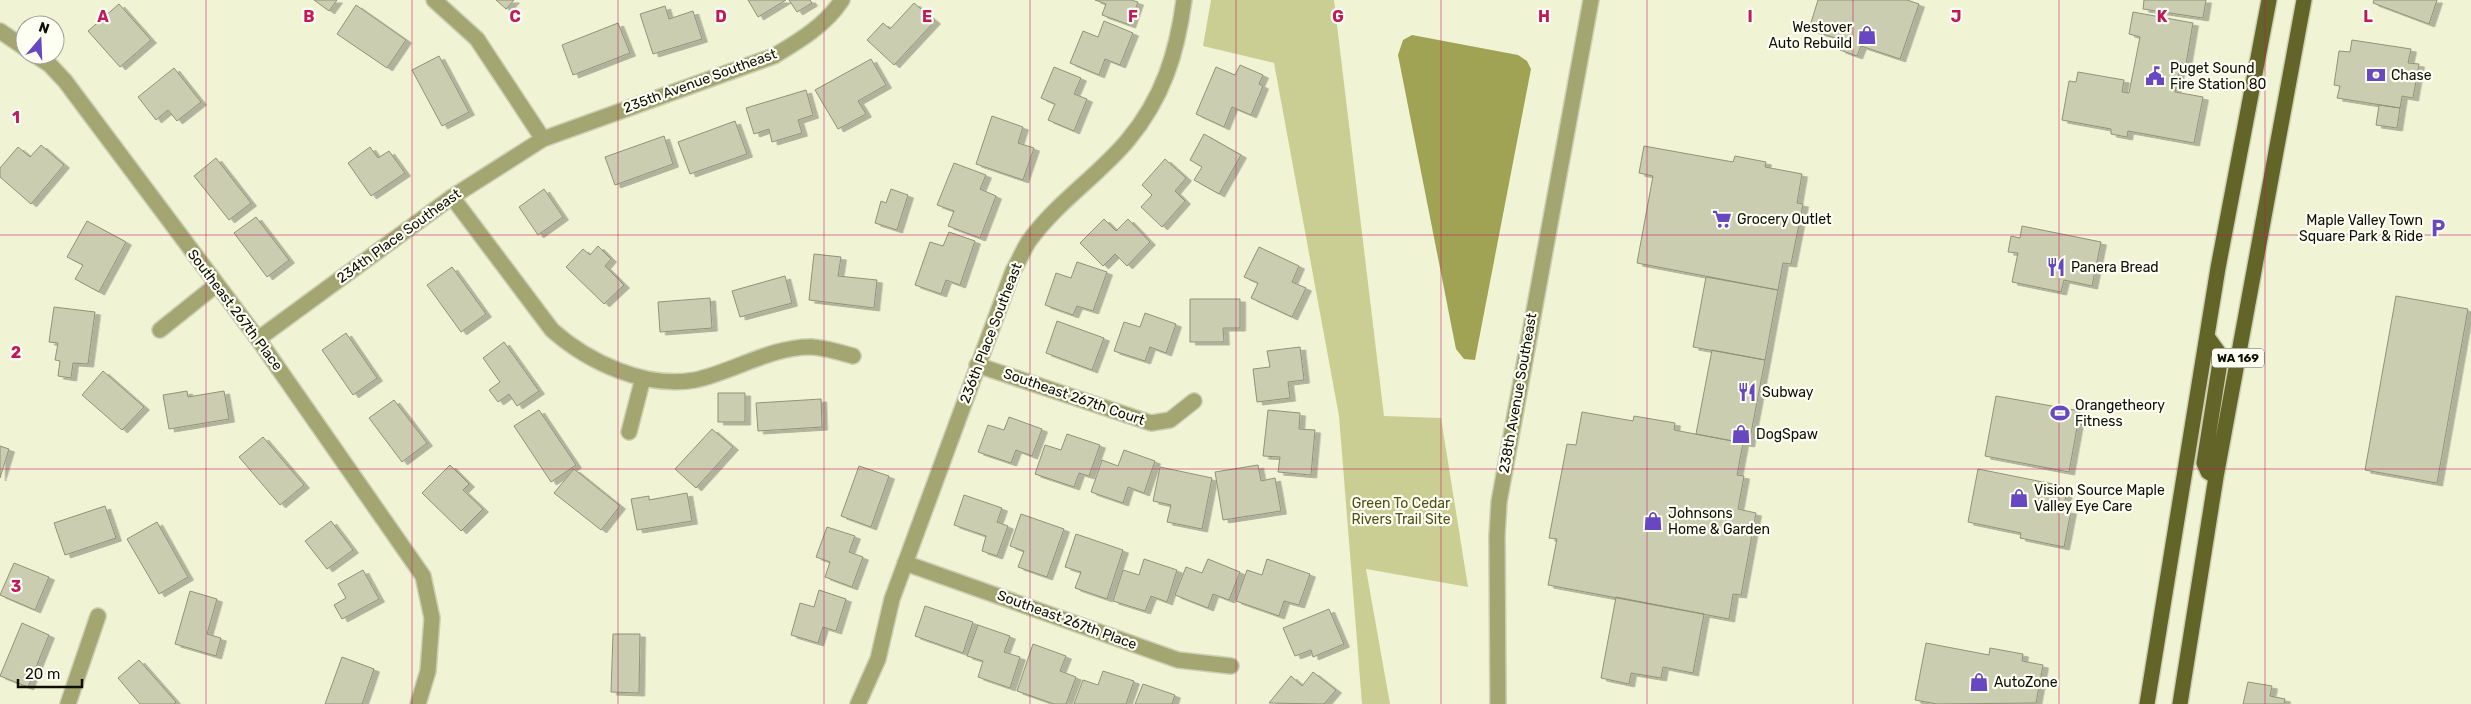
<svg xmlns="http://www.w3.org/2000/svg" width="2471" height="704" viewBox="0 0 2471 704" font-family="Rubik,sans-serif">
  <defs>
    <filter id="shadow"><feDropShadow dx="5.5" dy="3" stdDeviation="0" flood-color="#0004"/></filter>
  </defs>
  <rect width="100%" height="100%" fill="#f1f3d5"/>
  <path fill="#cbce93" d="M1211,0H1334L1384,416L1441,418L1468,587L1366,569L1390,704H1362L1339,416L1274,63L1203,46Z"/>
  <path fill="#a0a354" d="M1412,35L1518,55L1527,61L1531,69L1475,360L1464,359L1456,349L1398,55L1403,40Z"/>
  <path fill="#cbcdb0" stroke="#919378" filter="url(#shadow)" d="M314,0H337L329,11Z
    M496,0H514L506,9Z
    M748,0H786L758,17Z
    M789,0H810L812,3L797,12Z
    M1095,0H1131L1138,2L1130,25L1102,15L1106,4Z
    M1818,0H1907L1919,4L1900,59L1861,46L1857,56L1840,50L1844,41L1809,29Z
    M2144,0H2206L2203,18L2143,9Z
    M2374,0H2437L2429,24L2373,3Z
    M914,3L935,21L894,65L867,40L883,23L890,29Z
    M119,4L151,40L120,67L88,31Z
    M356,5L406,40L387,68L337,34Z
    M665,6L669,19L693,11L702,39L653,54L640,14Z
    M2133,12L2193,23L2186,64L2181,63L2175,92L2203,97L2194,143L2128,131L2127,137L2111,134V129L2062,120L2069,81L2076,82L2078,72L2124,80L2122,92L2129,93L2140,37L2129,34Z
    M1104,21L1133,33L1120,65L1105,59L1099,75L1070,63L1083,31L1098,37Z
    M618,23L630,53L573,75L562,45Z
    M2352,40L2411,49L2408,63L2419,64L2413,98L2402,96L2400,108L2337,98L2340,86L2334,85L2339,51L2350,52Z
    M439,56L469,112L442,126L412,70Z
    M871,59L886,85L858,101L866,114L838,129L815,90Z
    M1240,65L1263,75L1259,84L1263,86L1251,115L1232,107L1224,127L1196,114L1216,67L1235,75Z
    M1054,67L1081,78L1074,94L1087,99L1074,131L1048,120L1055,104L1041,98Z
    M174,68L201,102L177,121L168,110L156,120L138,97Z
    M806,90L813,115L798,120L802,133L772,142L769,129L754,134L746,108Z
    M2379,105L2400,108L2397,128L2376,125Z
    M992,116L1023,127L1018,143L1034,148L1023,180L976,164Z
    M735,121L747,154L690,174L678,142Z
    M1204,134L1241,155L1219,194L1194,180L1202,167L1190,160Z
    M664,136L673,164L615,185L605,157Z
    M41,145L64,165L31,204L0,177V168L18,147L30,157Z
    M1644,146L1733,162L1735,156L1766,162L1765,167L1802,174L1797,203L1803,204L1791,264L1783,263L1778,290L1637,263L1653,176L1639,173Z
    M370,147L378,158L389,151L405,173L371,196L348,163Z
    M216,158L251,203L229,220L194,176Z
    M1165,159L1186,178L1175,191L1185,201L1162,227L1141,207L1152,195L1142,185Z
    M954,163L986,175L980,189L996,196L980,238L948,226L954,211L937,205Z
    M544,189L563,217L538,235L519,207Z
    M891,189L908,195L897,230L875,223L881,201L886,203Z
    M256,217L289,260L267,277L234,233Z
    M1104,219L1116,231L1128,219L1150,242L1127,266L1115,254L1103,266L1080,243Z
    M87,221L126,242L99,292L75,279L83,265L67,257Z
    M2022,226L2101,242L2092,286L2064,280L2061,292L2012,282L2018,253L2008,252L2011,236L2020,238Z
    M949,232L975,241L960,285L946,280L941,294L915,285L930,242L943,246Z
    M598,246L611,259L605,266L624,285L604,304L566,267L583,249L590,255Z
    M1259,247L1299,266L1292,282L1306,288L1292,317L1251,298L1258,283L1244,277Z
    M814,254L841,257L838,276L877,280L874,308L809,300Z
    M1077,262L1107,272L1093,311L1077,306L1073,315L1045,305L1056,273L1071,278Z
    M452,267L486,314L461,332L427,285Z
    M785,276L792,303L740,317L732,291Z
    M1706,277L1778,290L1765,360L1693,347Z
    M2396,296L2468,309L2437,483L2365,470Z
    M710,298L712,328L660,332L658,302Z
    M1190,299H1240V328H1223L1224,342H1190Z
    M54,307L95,312L88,364L73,363L71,378L58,376L60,361L55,360L58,343L49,342Z
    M1145,313L1176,324L1166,353L1150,347L1145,361L1114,351L1124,322L1140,327Z
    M1057,321L1104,338L1092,370L1046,353Z
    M346,333L377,378L353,395L322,350Z
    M504,342L539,391L517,406L509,394L498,402L489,390L500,382L483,358Z
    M1300,347L1304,380L1288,382L1290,398L1257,402L1253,369L1270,367L1267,351Z
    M1712,350L1765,360L1749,444L1696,434Z
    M103,371L144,407L122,430L82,395Z
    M187,391L188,397L224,391L229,419L169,429L163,395Z
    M718,393H745V422H718Z
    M1996,396L2080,411L2069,472L1985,456Z
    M821,399L822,427L758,431L756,403Z
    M394,400L427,443L402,462L369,418Z
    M539,410L576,465L551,482L514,426Z
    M1268,410L1300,413L1299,429L1315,430L1311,475L1278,472L1280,457L1263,456Z
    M1582,412L1633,421L1634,416L1675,423L1674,430L1743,443L1737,475L1744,476L1738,509L1756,513L1741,595L1733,594L1729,619L1548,585L1557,539L1549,538L1567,444L1576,445Z
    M1009,417L1042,429L1032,456L1016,450L1011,463L978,452L988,425L1004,430Z
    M712,429L733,447L696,488L675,469Z
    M1067,434L1100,445L1089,476L1079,473L1074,487L1035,474L1045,445L1061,450Z
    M263,437L304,485L280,505L239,457Z
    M0,446L9,449L0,478Z
    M1124,450L1155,461L1144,493L1128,487L1123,503L1091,492L1102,460L1118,466Z
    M450,465L469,484L463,490L483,509L461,531L422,493Z
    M1258,465L1261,481L1275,478L1281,511L1223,520L1215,472Z
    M859,466L889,476L871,527L841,516Z
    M1160,467L1212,478L1202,529L1167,522L1171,505L1153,501Z
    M574,469L620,506L601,530L554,493Z
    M1978,469L2068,487L2063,510L2071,511L2064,547L2020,538L2021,533L1968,522Z
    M687,493L692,521L637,530L631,499L649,496V500Z
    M964,495L1002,508L997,522L1008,526L997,556L982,551L986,536L954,525Z
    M105,506L116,538L65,555L54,523Z
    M1021,514L1064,529L1047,577L1018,567L1024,551L1010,546Z
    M331,521L353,550L327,569L305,541Z
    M157,522L188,577L159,594L127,539Z
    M827,527L855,536L849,552L863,557L852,587L825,577L830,562L816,557Z
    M1076,534L1123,550L1107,599L1075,588L1081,572L1065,567Z
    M1144,559L1177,570L1167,602L1151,596L1145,611L1113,601L1123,570L1139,575Z
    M1208,559L1240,572L1229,600L1213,594L1208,608L1175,595L1186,567L1202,573Z
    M1267,559L1310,574L1299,605L1284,601L1279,616L1236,601L1247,570L1262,575Z
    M14,563L49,577L35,610L0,595Z
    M363,570L379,599L342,619L334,605L346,598L338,584Z
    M819,590L846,599L836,631L823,627L818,643L791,635L800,603L814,607Z
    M190,591L217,599L207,634L221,638L216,656L175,644Z
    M1616,597L1704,614L1693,673L1663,667L1661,678L1631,673L1629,684L1601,678Z
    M925,606L973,622L963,653L915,636Z
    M1329,609L1344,644L1313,657L1311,650L1295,656L1283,628Z
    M22,623L49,635L28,687L0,676Z
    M978,625L1010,636L1004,652L1020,657L1010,688L978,677L983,661L967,656Z
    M613,634H640L639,693L611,692Z
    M1926,643L1989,655L1990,648L2023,654L2022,661L2043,665L2036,703L1937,704L1915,700Z
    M1033,644L1066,656L1060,671L1076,677L1066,704H1054L1017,691Z
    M342,657L374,669L362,704H325Z
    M139,660L176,702L174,704H140L118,678Z
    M1103,671L1134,681L1126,704H1074L1083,680L1098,685Z
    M1313,672L1336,690L1324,704L1269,703L1291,676L1302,686Z
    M2248,682L2272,686L2270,696L2285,699L2284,704H2243Z
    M1143,684L1175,695L1172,704H1135Z"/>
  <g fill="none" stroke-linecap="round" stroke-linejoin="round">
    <g stroke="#cdcfb4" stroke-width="18">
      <path id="minor" d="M434,0L477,39L543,139
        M0,31L25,48
        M35,55L50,65L65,81L258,339L423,576L432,618L428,671L418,704
        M452,197L552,330C588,362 645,389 695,380C733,372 772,346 812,347C826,348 839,352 853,356
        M160,330L216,285
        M258,339L452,197L543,139L774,56C799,41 826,25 842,0
        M977,365L1151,423L1170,420L1194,401
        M629,432L643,378
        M905,563L1178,660L1231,666
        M68,704L98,616
        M858,704L878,659L892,599L1013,271C1019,261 1023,250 1029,241C1057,202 1098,176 1128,140C1163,98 1177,53 1184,0
        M1498,704L1497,536L1499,502L1591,0"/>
    </g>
    <g stroke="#cdcfb4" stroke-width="18">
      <path id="primary" d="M2208,338L2221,356L2204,463L2208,472L2216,477
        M2147,704L2218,268L2269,0
        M2180,704L2216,477L2304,0"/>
    </g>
    <use href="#minor" stroke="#a3a670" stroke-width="15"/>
    <use href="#primary" stroke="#636427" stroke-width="15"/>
  </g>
  <path fill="none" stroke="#c2185b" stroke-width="1" stroke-opacity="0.55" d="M206,0V704M412,0V704M618,0V704M824,0V704M1030,0V704M1236,0V704M1441,0V704M1647,0V704M1853,0V704M2059,0V704M2265,0V704M0,235H2471M0,469H2471"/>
  <defs>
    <g id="shop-bare" transform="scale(1.5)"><path d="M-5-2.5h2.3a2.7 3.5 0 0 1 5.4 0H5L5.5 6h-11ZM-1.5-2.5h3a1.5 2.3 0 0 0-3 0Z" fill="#6848c1" stroke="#fefff3" stroke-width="2.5" paint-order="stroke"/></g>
    <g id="bank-bare" transform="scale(1.5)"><path d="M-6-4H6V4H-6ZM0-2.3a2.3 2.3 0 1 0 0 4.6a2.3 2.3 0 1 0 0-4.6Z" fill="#6848c1" stroke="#fefff3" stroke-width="2.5" paint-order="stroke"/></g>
    <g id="civic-bare" transform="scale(1.5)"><path d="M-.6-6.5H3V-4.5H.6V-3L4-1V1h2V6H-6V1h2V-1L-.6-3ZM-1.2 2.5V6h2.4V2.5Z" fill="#6848c1" stroke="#fefff3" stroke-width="2.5" paint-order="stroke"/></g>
    <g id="supermarket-bare" transform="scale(1.5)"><path d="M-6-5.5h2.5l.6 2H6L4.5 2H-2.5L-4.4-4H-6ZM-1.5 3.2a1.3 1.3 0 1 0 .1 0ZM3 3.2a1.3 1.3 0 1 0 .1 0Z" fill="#6848c1" stroke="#fefff3" stroke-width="2.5" paint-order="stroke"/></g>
    <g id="parking-bare" transform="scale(1.5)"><path d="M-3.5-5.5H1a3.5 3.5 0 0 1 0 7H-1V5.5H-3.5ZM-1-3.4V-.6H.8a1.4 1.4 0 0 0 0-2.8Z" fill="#6848c1" stroke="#fefff3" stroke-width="2.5" paint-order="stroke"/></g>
    <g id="restaurant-bare" transform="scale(1.5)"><path d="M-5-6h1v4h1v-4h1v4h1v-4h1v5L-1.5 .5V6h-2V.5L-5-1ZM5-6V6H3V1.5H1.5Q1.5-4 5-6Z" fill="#6848c1" stroke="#fefff3" stroke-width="2.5" paint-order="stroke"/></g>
    <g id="stadium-bare" transform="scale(1.5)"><path d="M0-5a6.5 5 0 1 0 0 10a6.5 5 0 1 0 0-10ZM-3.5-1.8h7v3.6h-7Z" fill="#6848c1" stroke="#fefff3" stroke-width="2.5" paint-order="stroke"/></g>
  </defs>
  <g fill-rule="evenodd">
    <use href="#shop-bare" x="1867" y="35"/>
    <use href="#bank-bare" x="2376" y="75"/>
    <use href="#civic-bare" x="2155" y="76"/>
    <use href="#supermarket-bare" x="1722" y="219"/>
    <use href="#parking-bare" x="2438" y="228"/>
    <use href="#restaurant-bare" x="2056" y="267"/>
    <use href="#restaurant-bare" x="1747" y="392"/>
    <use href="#stadium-bare" x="2060" y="413"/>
    <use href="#shop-bare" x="1741" y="434"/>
    <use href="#shop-bare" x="2019" y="498"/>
    <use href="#shop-bare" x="1653" y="521"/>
    <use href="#shop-bare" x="1979" y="682"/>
  </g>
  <g text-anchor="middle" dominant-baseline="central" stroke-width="4.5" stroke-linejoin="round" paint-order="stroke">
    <rect fill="#fefff3" stroke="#57574d" stroke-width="1" x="2212" y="348.5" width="52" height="19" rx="4"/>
    <g font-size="12" font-weight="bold" fill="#0f0f06">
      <text x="2238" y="358">WA 169</text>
    </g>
    <g font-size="14" fill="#0f0f06" stroke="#fefff3" text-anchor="start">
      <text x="1852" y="27" text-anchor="end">Westover<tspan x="1852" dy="16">Auto Rebuild</tspan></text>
      <text x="2170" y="68">Puget Sound<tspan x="2170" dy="16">Fire Station 80</tspan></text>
      <text x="2391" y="75">Chase</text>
      <text x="1737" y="219">Grocery Outlet</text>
      <text x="2423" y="220" text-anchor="end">Maple Valley Town<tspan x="2423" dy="16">Square Park &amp; Ride</tspan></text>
      <text x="2071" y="267">Panera Bread</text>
      <text x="1762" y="392">Subway</text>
      <text x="2075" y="405">Orangetheory<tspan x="2075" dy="16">Fitness</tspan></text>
      <text x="1756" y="434">DogSpaw</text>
      <text x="2034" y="490">Vision Source Maple<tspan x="2034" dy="16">Valley Eye Care</tspan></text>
      <text x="1668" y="513">Johnsons<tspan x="1668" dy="16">Home &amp; Garden</tspan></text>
      <text x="1994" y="682">AutoZone</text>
    </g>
    <g font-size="14" fill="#0f0f06" stroke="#fefff3">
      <text transform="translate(700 81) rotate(-20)">235th Avenue Southeast</text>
      <text transform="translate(399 236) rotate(-36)">234th Place Southeast</text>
      <text transform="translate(235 310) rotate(53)">Southeast 267th Place</text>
      <text transform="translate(991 333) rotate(-69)">236th Place Southeast</text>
      <text transform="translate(1518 393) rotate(-80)">238th Avenue Southeast</text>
      <text transform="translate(1074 397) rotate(19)">Southeast 267th Court</text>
      <text transform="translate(1067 620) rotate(20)">Southeast 267th Place</text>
    </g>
    <g font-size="14" fill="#4f5015" stroke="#fefff3">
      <text x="1401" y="503">Green To Cedar<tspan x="1401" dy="16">Rivers Trail Site</tspan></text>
    </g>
  </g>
  <g font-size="16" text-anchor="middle" font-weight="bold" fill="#c2185b" stroke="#fefff3" stroke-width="4.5" stroke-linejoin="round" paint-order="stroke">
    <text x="103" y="22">A</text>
    <text x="309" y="22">B</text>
    <text x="515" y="22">C</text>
    <text x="721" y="22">D</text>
    <text x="927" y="22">E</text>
    <text x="1133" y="22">F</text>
    <text x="1338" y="22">G</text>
    <text x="1544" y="22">H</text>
    <text x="1750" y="22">I</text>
    <text x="1956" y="22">J</text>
    <text x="2162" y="22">K</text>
    <text x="2368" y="22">L</text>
    <text x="16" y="123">1</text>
    <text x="16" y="358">2</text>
    <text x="16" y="592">3</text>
  </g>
  <g transform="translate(40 40) rotate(19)"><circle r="24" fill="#fefff3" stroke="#9e9f94"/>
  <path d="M0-4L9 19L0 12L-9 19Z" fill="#6848c1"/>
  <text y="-8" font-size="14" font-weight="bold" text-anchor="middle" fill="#0f0f06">N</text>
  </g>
  <path d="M18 679v8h64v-8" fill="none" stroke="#0f0f06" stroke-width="2.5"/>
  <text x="25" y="679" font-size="15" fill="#0f0f06" stroke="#fefff3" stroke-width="4" paint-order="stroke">20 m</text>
</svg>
